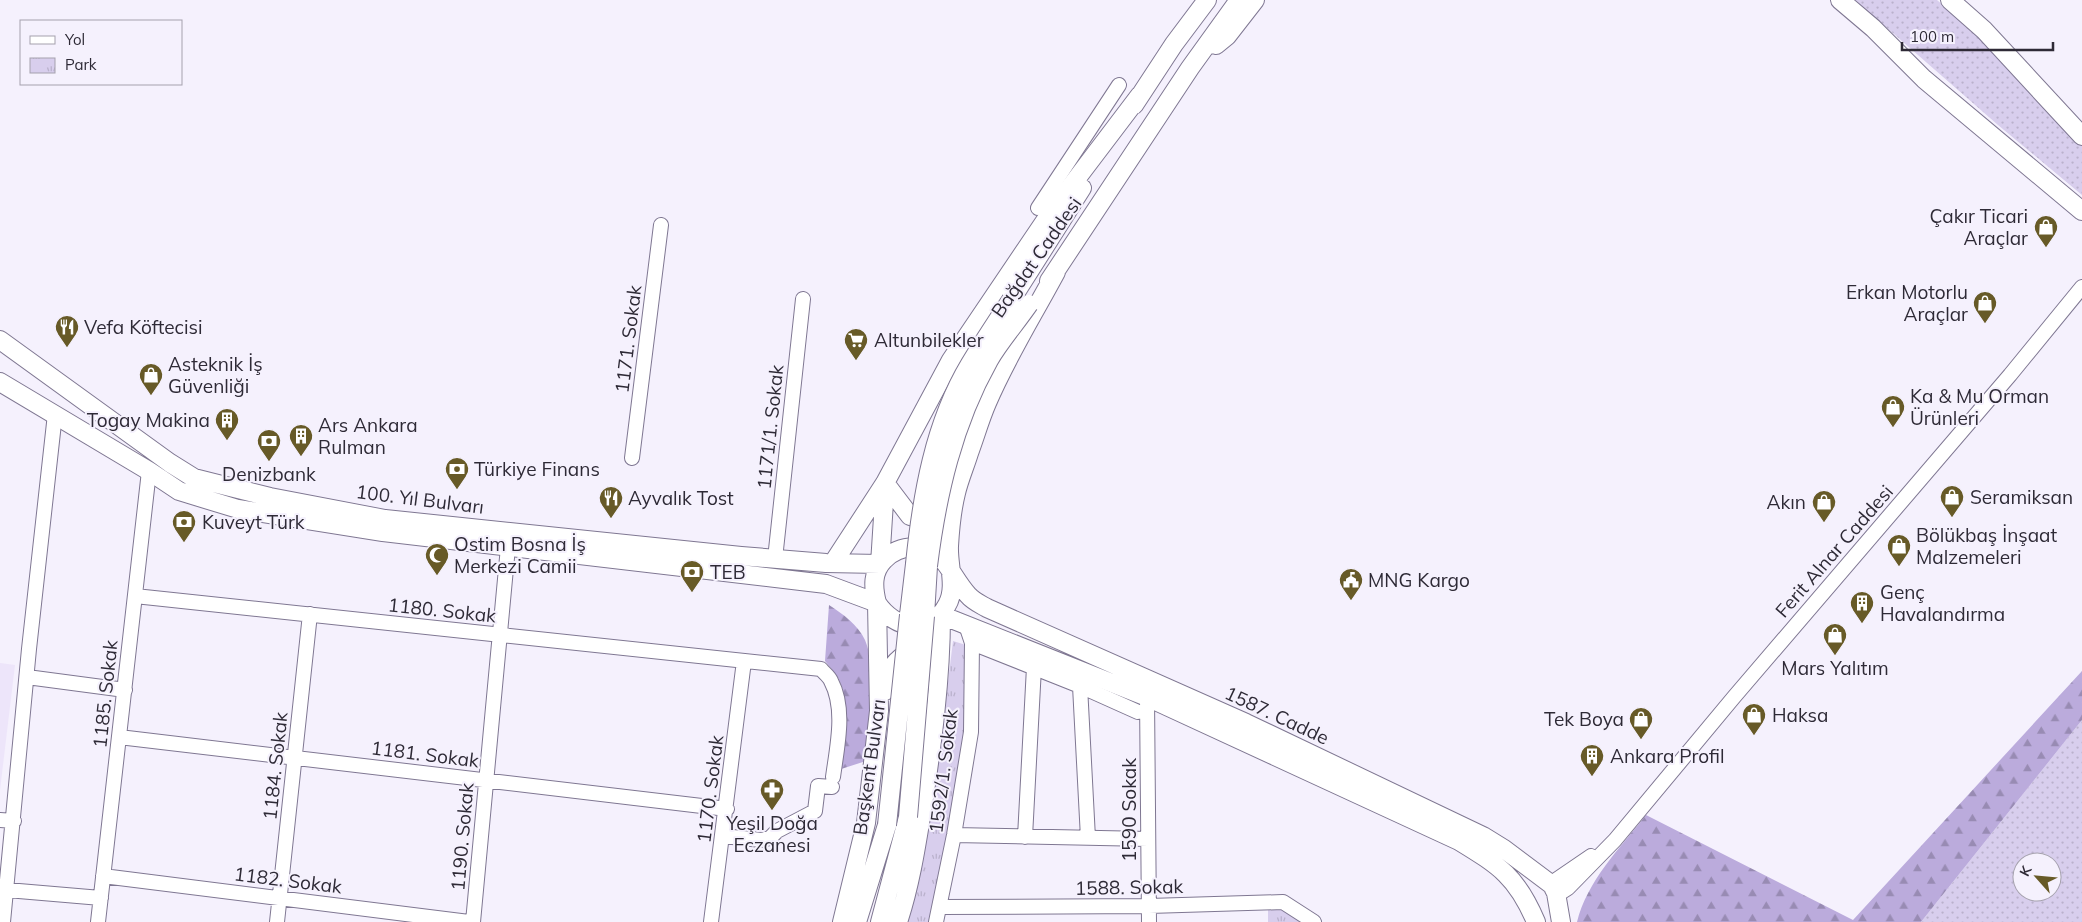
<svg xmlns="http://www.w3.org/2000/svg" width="2082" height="922" viewBox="0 0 2082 922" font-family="Mulish,sans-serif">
  <defs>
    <pattern id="grass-dots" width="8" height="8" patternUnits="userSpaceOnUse" patternTransform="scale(1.25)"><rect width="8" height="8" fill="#d8ceed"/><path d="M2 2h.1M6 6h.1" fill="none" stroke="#bab1cc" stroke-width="1.8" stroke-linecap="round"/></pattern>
    <pattern id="forest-firs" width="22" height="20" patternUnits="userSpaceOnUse" patternTransform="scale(1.25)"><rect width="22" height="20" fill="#bbabdc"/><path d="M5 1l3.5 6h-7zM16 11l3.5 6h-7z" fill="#988bb3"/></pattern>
    <pattern id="park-tufts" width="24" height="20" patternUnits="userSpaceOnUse" patternTransform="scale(1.25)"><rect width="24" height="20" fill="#d8ceed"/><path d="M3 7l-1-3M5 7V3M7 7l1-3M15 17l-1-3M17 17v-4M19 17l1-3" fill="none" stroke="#bab1cc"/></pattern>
  </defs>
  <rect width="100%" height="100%" fill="#f5f1fd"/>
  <path fill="#ede5fa" d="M0,663L15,665L0,790Z"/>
  <path fill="url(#grass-dots)" fill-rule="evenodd" d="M1855,0H1937L1944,6L1991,49L2082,146V195L1998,125Z
    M2082,720V922H1921ZM2022,862H2052V892H2022Z"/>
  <path fill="url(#forest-firs)" d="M829,605C843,614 858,625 865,640C877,668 869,730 866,761L838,770C843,741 852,708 839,680C836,674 830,667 825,661Z
    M2082,671V720L1921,922H1577C1587,881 1620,848 1646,815L1853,920Z"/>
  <path fill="url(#park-tufts)" d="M953,641L966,645L967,693L961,762L932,922H907L941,739Z
    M1288,909L1309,922H1268V910Z"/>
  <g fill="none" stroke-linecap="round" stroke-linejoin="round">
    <g stroke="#7f7792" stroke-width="16">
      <path id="minor" d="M1038,208L1119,85
        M632,458L661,225
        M775,559L803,299
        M135,596L821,669C824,673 829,676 831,681C846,709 837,747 833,777
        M972,643L1080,686L1138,712
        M27,677L125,690
        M1080,686L1088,838
        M1147,697L1149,922
        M119,737L727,809
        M0,820L14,821
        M954,835L1148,839
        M723,836L761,840L770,838L777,831L815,811L818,786L832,787
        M1025,837L1034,667
        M103,876L469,922
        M1550,884L1591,856
        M7,890L101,898
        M1557,895L1568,888L1615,840L1734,697L2010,375L2082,287
        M940,907L1149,906L1283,902L1314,922
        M3,922L29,649L55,414
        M98,922L149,471
        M277,922L310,614
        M473,922L508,547
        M711,922L744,661
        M936,922L954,835L971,732L972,643L966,625"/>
    </g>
    <g stroke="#7f7792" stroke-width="20">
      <path id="major" d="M1840,0L1873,28L1924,79L2082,211
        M1950,0L1984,30L2082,136
        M1216,45L1227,36L1255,0
        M1134,105L1174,44L1207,0
        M1049,281L1190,68L1239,0
        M1011,300L1082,188
        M0,340L170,463L194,478L270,497L385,519L741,556L826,563L880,564
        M0,382L149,471L179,491L238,509L383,532L826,584L877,603
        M885,483L910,516L930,522L934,519
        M833,563L885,483L951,360L1049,215L1140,95
        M880,564L885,486
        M877,603C894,629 930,637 947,605C957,588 948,565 949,546C950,529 952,509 956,493C959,480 965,466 969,453C975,437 980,419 987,403C1006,358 1033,315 1056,272
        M909,615L915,564
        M941,615L1147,697L1459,841C1500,866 1517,877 1536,922
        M925,616L928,566
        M885,691C891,667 891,662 914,649
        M842,922L866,823L879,711L877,603C873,587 872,572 884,560C900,543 928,543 943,560C952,571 958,584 968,595C973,601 980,604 987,608L1246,723L1483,836L1504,849L1552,885L1556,893L1561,922
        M857,922L887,825
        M880,922L908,817
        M898,922C910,886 916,848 922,811C932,746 941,680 941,615"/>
    </g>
    <use href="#minor" stroke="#fff" stroke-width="14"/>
    <use href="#major" stroke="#fff" stroke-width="18"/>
    <g stroke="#7f7792" stroke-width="20" stroke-linecap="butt">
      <path id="major-bridge" d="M915,564C922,495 934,424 970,364C983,342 997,321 1011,300
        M928,566C937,494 953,424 989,360C1000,341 1016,323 1029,304
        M908,817L925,616
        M887,825L909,615"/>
    </g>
    <use href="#major-bridge" stroke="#fff" stroke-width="18"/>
  </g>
  <defs>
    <g id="shop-pin" transform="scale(1.25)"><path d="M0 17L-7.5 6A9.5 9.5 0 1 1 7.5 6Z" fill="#675a27" stroke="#f5f1fd"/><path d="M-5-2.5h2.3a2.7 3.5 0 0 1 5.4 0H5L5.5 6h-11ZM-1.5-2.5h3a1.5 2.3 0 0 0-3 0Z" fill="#fff"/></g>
    <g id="restaurant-pin" transform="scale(1.25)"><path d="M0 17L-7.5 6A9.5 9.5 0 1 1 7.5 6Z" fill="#675a27" stroke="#f5f1fd"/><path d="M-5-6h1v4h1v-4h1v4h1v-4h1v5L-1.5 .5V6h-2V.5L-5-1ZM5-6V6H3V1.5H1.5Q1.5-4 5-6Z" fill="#fff"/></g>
    <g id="supermarket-pin" transform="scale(1.25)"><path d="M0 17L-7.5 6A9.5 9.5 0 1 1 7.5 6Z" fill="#675a27" stroke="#f5f1fd"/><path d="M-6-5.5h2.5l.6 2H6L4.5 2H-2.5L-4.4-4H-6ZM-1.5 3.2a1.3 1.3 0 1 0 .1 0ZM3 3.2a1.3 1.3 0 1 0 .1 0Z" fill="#fff"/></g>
    <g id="building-pin" transform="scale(1.25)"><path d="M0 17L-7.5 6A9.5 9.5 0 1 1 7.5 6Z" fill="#675a27" stroke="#f5f1fd"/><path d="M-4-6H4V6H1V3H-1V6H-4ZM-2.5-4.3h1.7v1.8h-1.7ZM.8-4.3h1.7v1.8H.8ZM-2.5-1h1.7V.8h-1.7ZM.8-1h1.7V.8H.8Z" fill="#fff"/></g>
    <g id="bank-pin" transform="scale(1.25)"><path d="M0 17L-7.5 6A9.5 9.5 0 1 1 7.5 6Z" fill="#675a27" stroke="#f5f1fd"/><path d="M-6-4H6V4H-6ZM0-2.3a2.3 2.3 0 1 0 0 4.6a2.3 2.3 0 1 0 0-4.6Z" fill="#fff"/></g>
    <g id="mosque-pin" transform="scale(1.25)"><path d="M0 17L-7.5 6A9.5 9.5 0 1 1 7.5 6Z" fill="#675a27" stroke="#f5f1fd"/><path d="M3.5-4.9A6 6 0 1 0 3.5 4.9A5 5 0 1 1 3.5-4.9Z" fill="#fff"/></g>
    <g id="civic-pin" transform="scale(1.25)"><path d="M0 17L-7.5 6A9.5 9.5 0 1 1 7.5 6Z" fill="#675a27" stroke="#f5f1fd"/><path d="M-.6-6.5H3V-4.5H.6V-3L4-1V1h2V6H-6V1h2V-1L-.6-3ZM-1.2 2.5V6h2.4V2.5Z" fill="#fff"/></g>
    <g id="pharmacy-pin" transform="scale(1.25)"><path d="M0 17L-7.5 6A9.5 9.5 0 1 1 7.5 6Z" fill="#675a27" stroke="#f5f1fd"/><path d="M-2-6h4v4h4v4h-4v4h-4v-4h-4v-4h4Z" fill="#fff"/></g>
  </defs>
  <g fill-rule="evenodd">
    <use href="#shop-pin" x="2046" y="227"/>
    <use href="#shop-pin" x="1985" y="303"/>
    <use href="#restaurant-pin" x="67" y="327"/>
    <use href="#supermarket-pin" x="856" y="340"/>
    <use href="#shop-pin" x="151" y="375"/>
    <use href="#shop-pin" x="1893" y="407"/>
    <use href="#building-pin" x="227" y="420"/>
    <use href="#building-pin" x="301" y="436"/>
    <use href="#bank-pin" x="269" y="441"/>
    <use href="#bank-pin" x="457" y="469"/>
    <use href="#shop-pin" x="1952" y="497"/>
    <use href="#restaurant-pin" x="611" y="498"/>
    <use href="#shop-pin" x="1824" y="502"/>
    <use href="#bank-pin" x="184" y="522"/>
    <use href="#shop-pin" x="1899" y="546"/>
    <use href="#mosque-pin" x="437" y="555"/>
    <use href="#bank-pin" x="692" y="572"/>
    <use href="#civic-pin" x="1351" y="580"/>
    <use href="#building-pin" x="1862" y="603"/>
    <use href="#shop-pin" x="1835" y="635"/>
    <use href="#shop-pin" x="1754" y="715"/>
    <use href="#shop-pin" x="1641" y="719"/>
    <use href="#building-pin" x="1592" y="756"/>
    <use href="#pharmacy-pin" x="772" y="790"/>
  </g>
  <g text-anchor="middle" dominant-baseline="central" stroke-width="4" stroke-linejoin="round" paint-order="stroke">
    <g font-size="19" fill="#2e2a36" stroke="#f5f1fd" text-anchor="start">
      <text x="2028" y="216" text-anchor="end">Çakır Ticari<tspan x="2028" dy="22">Araçlar</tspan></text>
      <text x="1968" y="292" text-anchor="end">Erkan Motorlu<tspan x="1968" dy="22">Araçlar</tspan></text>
      <text x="84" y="327">Vefa Köftecisi</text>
      <text x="874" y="340">Altunbilekler</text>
      <text x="168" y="364">Asteknik İş<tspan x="168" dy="22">Güvenliği</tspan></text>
      <text x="1910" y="396">Ka &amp; Mu Orman<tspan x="1910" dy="22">Ürünleri</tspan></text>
      <text x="210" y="420" text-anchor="end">Togay Makina</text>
      <text x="318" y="425">Ars Ankara<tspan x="318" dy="22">Rulman</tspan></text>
      <text x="474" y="469">Türkiye Finans</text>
      <text x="269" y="474" text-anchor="middle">Denizbank</text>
      <text x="1970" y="497">Seramiksan</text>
      <text x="628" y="498">Ayvalık Tost</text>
      <text x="1806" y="502" text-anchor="end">Akın</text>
      <text x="202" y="522">Kuveyt Türk</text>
      <text x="1916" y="535">Bölükbaş İnşaat<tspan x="1916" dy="22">Malzemeleri</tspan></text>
      <text x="454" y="544">Ostim Bosna İş<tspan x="454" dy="22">Merkezi Camii</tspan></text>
      <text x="710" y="572">TEB</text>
      <text x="1368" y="580">MNG Kargo</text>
      <text x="1880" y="592">Genç<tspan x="1880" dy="22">Havalandırma</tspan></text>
      <text x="1835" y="668" text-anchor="middle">Mars Yalıtım</text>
      <text x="1772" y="715">Haksa</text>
      <text x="1624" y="719" text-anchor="end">Tek Boya</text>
      <text x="1610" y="756">Ankara Profil</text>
      <text x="772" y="823" text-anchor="middle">Yeşil Doğa<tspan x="772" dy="22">Eczanesi</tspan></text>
    </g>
    <g font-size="19" fill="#2e2a36" stroke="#f5f1fd">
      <text transform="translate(1036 257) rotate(-55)">Bağdat Caddesi</text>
      <text transform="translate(628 339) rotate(-83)">1171. Sokak</text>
      <text transform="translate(770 427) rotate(-84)">1171/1. Sokak</text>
      <text transform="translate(420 499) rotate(7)">100. Yıl Bulvarı</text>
      <text transform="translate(1834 551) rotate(-49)">Ferit Alnar Caddesi</text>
      <text transform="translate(442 610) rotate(6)">1180. Sokak</text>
      <text transform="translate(105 694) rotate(-84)">1185. Sokak</text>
      <text transform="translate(1277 715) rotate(25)">1587. Cadde</text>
      <text transform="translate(425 754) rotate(7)">1181. Sokak</text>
      <text transform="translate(275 766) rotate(-84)">1184. Sokak</text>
      <text transform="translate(869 767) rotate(-82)">Başkent Bulvarı</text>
      <text transform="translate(943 771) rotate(-83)">1592/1. Sokak</text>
      <text transform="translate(710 789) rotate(-83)">1170. Sokak</text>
      <text transform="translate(1129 810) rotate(-90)">1590 Sokak</text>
      <text transform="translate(462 837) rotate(-85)">1190. Sokak</text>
      <text transform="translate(288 880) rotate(7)">1182. Sokak</text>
      <text transform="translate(1129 887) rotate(-1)">1588. Sokak</text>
    </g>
  </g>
  <rect x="20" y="20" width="162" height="65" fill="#f5f1fd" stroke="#a5a1ad"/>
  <rect x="30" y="36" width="25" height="8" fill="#ffffff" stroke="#a5a1ad"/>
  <text x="65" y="45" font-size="15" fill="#2e2a36">Yol</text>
  <rect x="30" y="58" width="25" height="15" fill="url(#park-tufts)" stroke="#a5a1ad"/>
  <text x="65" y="70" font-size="15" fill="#2e2a36">Park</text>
  <g transform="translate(2037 877) rotate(297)"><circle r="24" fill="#f5f1fd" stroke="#a5a1ad"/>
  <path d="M0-4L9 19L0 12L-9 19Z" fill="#675a27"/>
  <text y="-8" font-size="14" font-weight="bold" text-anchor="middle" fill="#2e2a36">K</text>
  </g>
  <path d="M1902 42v8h151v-8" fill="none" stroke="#2e2a36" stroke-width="2.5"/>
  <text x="1910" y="42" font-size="15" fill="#2e2a36" stroke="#f5f1fd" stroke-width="4" paint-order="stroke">100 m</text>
</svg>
